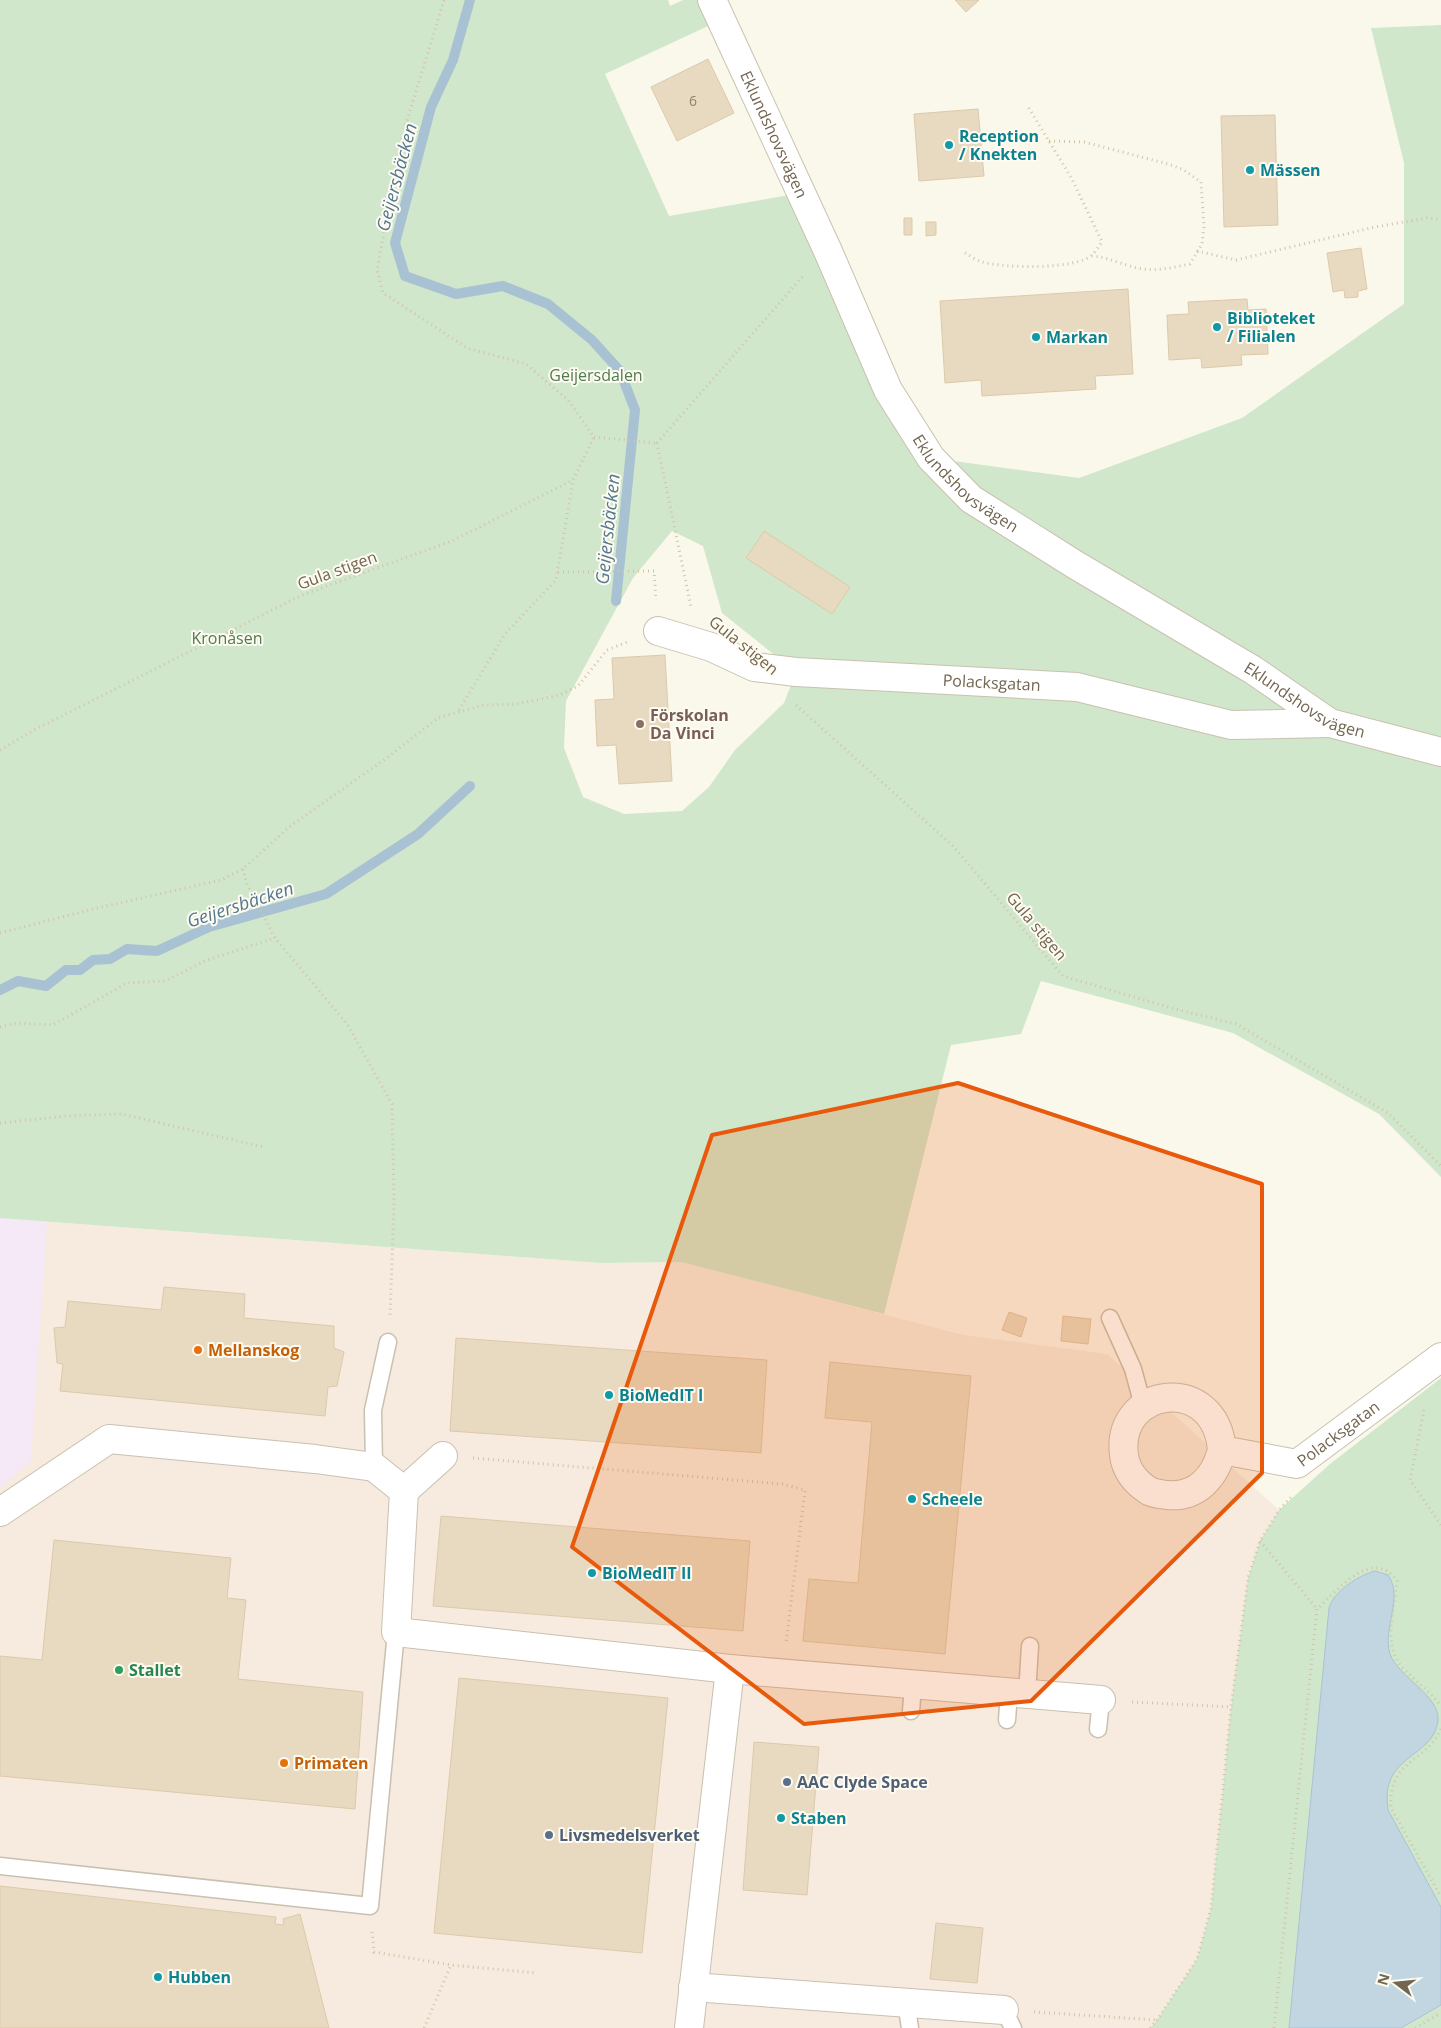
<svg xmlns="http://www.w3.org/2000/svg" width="1441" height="2028" viewBox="0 0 1441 2028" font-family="'Open Sans',sans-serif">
  <rect width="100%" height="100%" fill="#faf8eb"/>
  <path fill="#f6ebde" d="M0,1218L601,1263L681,1262L963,1335L1107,1354L1279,1510L1260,1541L1231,1707L1211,1908L1197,1959L1157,2020L1150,2028H0Z"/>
  <path fill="#f5e8f7" d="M0,1218L47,1222L31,1461L0,1487Z"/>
  <path fill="#d0e7cb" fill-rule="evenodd" d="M0,0H668L670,6L683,0H712L721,20L605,74L669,216L801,193L931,458L1079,478L1242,418L1404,304V163L1371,28L1441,25V1177L1379,1114L1233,1033L1041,981L1021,1034L951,1045L884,1314L681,1262L601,1263L0,1218ZM672,531L703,546L722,613L796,672L784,703L735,750L709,787L682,811L624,814L583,797L564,748L566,701L633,578Z
    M1441,1378V2028H1150L1157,2020L1197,1959L1211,1908L1231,1707L1248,1578L1260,1541L1279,1510L1330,1464Z"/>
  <path fill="#c2d6e2" stroke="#a9c2d3" d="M1375,1571L1388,1575C1404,1597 1382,1629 1390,1654C1398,1677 1441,1696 1438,1721C1433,1759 1379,1754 1388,1810L1441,1907V2005L1401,2028H1289L1329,1608C1333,1592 1359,1575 1375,1571Z"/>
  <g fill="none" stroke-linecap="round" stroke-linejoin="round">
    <path stroke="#a9c2d3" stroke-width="10" d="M470,0L453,60L431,107L395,243L405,276L456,294L503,286L548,304L592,340L620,371L635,410L616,601
      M0,990L18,981L46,986L66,970H80L93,960L110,959L127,949L157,951L209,927L326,894L418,834L470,786"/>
  </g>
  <path fill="#e8dac1" stroke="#ddc9a9" d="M955,0H979L966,12Z
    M708,59L734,113L677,141L651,87Z
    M978,109L984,176L919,181L914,114Z
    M1275,115L1278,225L1224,227L1221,116Z
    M904,218H912V235H904Z
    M926,222H936V235L926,236Z
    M1361,248L1367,289L1358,291V297L1345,298L1344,290L1333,292L1327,253Z
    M1128,289L1133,374L1095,376L1096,389L982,396L981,380L945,383L940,301Z
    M1247,299L1248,310L1266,309L1268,354L1241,355L1242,365L1202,368L1201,358L1169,360L1167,315L1189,314L1188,302Z
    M764,531L850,587L832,614L746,558Z
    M665,655L672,781L619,784L616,745L597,746L595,700L614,699L612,658Z
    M164,1287L245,1294L244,1318L334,1326V1348L344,1352L337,1386L328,1387L325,1416L60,1391L63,1364L57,1363L54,1328L65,1327L68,1301L161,1310Z
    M1009,1312L1027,1318L1021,1337L1002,1330Z
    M1063,1316L1091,1319L1088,1344L1061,1341Z
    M456,1338L767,1360L761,1453L450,1431Z
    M830,1362L971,1376L945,1654L803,1641L809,1579L858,1583L872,1422L825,1418Z
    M441,1516L750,1541L743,1631L433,1606Z
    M54,1540L231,1558L227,1598L246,1600L238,1679L363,1692L355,1809L0,1776V1656L42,1660Z
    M459,1678L668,1698L642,1953L434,1933Z
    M754,1742L819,1747L807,1895L743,1890Z
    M0,1886L276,1917L275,1924L284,1925L283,1919L300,1914L329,2028H0Z
    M936,1923L983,1928L977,1983L930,1979Z"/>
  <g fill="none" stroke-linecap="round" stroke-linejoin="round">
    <g stroke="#c9c1af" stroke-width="19">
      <path id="service" d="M1110,1318L1133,1369L1143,1406
        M374,1467L373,1410L388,1342
        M1027,1694L1030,1646
        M911,1711L913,1685
        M1007,1720L1009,1692
        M1098,1729L1101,1700
        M0,1866L370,1906L396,1632
        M906,2003L910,2028
        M1004,2010L1013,2028"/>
    </g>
    <g stroke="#c9c1af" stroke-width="30">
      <g id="minor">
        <path id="s1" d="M712,0L827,249L888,390L931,458L971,499L1074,564L1253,670L1330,723L1441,752"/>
        <path id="s2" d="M658,631L711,647L754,667L796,672L1077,687L1231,725L1330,723"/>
        <path id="s3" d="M1222,1450C1215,1372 1115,1387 1124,1455C1126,1471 1135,1482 1149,1491C1155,1494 1161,1494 1167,1495C1197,1498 1215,1477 1222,1450L1297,1464L1441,1357"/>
        <path d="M404,1491L443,1456"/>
        <path d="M0,1512L109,1439L315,1459L374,1467L404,1491L396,1632L730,1669L1101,1700"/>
        <path d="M693,1987L1004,2010"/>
        <path d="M689,2028L730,1669"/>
      </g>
    </g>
    <path stroke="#d2c3a9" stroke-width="3" stroke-dasharray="1 4" stroke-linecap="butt" d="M444,0L401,140L377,270L383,293L467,348L526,364L568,400L594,437
      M1049,141L1084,142L1168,164L1184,170L1201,182L1204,226L1202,244L1190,264C1170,268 1150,273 1130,266C1116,262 1106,257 1092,256
      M1197,251L1236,260L1375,227L1427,218L1441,219
      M965,253C970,256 976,260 982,262C1003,268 1076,270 1092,255C1096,251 1099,246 1102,242L1072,179L1027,105
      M594,437L657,443
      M657,443L691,607
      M657,443L803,276
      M558,572L654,571L656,600
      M796,705L954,847L1063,976L1175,1009L1236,1024L1388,1113L1441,1166
      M459,710L505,634L556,580L573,481
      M0,750L34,730L302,595L452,541L573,480L594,437
      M243,869L247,884L275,938L347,1024L392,1104L394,1200L390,1318
      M0,933L93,909L221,880L243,869L289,827L388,757L438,718L484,705L517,704L560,695L578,686L607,650L630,641
      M0,1027L17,1023L53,1025L127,983L165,981L207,960L275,938
      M0,1123L66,1116L122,1114L263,1147
      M1424,1410L1410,1480L1441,1525
      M473,1458L782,1484L805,1490L786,1643
      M1260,1541L1317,1609
      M1132,1702L1231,1707
      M1441,1729C1425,1764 1388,1759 1391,1808L1441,1897
      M372,1932L374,1952L451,1965L537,1973
      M1034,2012L1157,2020
      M424,2028L451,1965
      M1150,2028L1157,2020L1197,1959L1211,1908L1231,1707L1248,1578L1260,1541L1279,1510L1293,1495
      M1274,2028L1317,1609C1338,1590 1373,1546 1397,1581C1395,1607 1382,1646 1402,1667C1415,1681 1430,1691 1441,1706
      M1415,2028L1441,2013"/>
    <use href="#service" stroke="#fff" stroke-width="16"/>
    <use href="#minor" stroke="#fff" stroke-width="28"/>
  </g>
  <path fill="#e8590c" fill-opacity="0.2" stroke="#e8590c" stroke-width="4" stroke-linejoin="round" d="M958,1083L1262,1184V1473L1031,1701L804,1724L572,1547L712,1135Z"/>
  <g fill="#0f9aa8" stroke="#fdfbf2" stroke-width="2">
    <circle cx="949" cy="145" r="5"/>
    <circle cx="1250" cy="170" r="5"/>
    <circle cx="1217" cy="327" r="5"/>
    <circle cx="1036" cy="337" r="5"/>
    <circle cx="609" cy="1395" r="5"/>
    <circle cx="912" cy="1499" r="5"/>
    <circle cx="592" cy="1573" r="5"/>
    <circle cx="781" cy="1818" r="5"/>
    <circle cx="158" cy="1977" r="5"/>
  </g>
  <circle fill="#8d6e63" stroke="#fdfbf2" stroke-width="2" cx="640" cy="724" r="5"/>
  <g fill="#e8710a" stroke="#fdfbf2" stroke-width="2">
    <circle cx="198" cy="1350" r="5"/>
    <circle cx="284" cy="1763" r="5"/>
  </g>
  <circle fill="#2e9e5b" stroke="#fdfbf2" stroke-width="2" cx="119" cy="1670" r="5"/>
  <g fill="#5c6f8a" stroke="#fdfbf2" stroke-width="2">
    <circle cx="787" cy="1782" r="5"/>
    <circle cx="549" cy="1835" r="5"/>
  </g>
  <g text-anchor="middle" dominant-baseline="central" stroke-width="4" stroke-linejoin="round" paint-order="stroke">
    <g font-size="14" fill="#90826d">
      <text x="693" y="100">6</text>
    </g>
    <g font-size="16" fill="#736551" stroke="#fdfbf2">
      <text stroke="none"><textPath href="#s1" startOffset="148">Eklundshovsvägen</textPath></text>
      <text stroke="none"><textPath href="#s1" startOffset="551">Eklundshovsvägen</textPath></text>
      <text transform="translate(337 570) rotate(-20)">Gula stigen</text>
      <text transform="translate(744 645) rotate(39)">Gula stigen</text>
      <text stroke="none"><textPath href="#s2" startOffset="341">Polacksgatan</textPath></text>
      <text stroke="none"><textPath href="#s1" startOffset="956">Eklundshovsvägen</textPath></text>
      <text transform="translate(1037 926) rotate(50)">Gula stigen</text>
      <text stroke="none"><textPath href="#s3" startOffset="435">Polacksgatan</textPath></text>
    </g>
    <g font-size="16" font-weight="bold" fill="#0d838f" stroke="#fdfbf2" text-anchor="start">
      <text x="959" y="136">Reception<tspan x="959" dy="18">/ Knekten</tspan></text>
      <text x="1260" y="170">Mässen</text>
      <text x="1227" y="318">Biblioteket<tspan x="1227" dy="18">/ Filialen</tspan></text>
      <text x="1046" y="337">Markan</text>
      <text x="619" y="1395">BioMedIT I</text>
      <text x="922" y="1499">Scheele</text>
      <text x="602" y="1573">BioMedIT II</text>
      <text x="791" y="1818">Staben</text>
      <text x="168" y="1977">Hubben</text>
    </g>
    <g font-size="16" fill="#507c4e" stroke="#fdfbf2">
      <text x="596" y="375">Geijersdalen</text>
      <text x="227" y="638">Kronåsen</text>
    </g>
    <g font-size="16" font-weight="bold" fill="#785e54" stroke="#fdfbf2" text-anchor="start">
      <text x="650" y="715">Förskolan<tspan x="650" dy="18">Da Vinci</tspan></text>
    </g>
    <g font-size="16" font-weight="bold" fill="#c56008" stroke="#fdfbf2" text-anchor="start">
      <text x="208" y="1350">Mellanskog</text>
      <text x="294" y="1763">Primaten</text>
    </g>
    <g font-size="16" font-weight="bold" fill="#27864d" stroke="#fdfbf2" text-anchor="start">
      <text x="129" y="1670">Stallet</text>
    </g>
    <g font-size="16" font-weight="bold" fill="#4e5e75" stroke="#fdfbf2" text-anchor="start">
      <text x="797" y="1782">AAC Clyde Space</text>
      <text x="559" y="1835">Livsmedelsverket</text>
    </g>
    <g font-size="18" font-style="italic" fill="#547890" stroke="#fdfbf2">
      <text transform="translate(396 177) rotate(-75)">Geijersbäcken</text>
      <text transform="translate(607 529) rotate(-84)">Geijersbäcken</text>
      <text transform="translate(240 904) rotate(-18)">Geijersbäcken</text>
    </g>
  </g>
  <g transform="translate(1396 1983) rotate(286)" stroke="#fdfbf2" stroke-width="4" paint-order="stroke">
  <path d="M0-4L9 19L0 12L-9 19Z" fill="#736551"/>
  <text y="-8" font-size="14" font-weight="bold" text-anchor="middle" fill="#736551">N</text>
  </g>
</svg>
